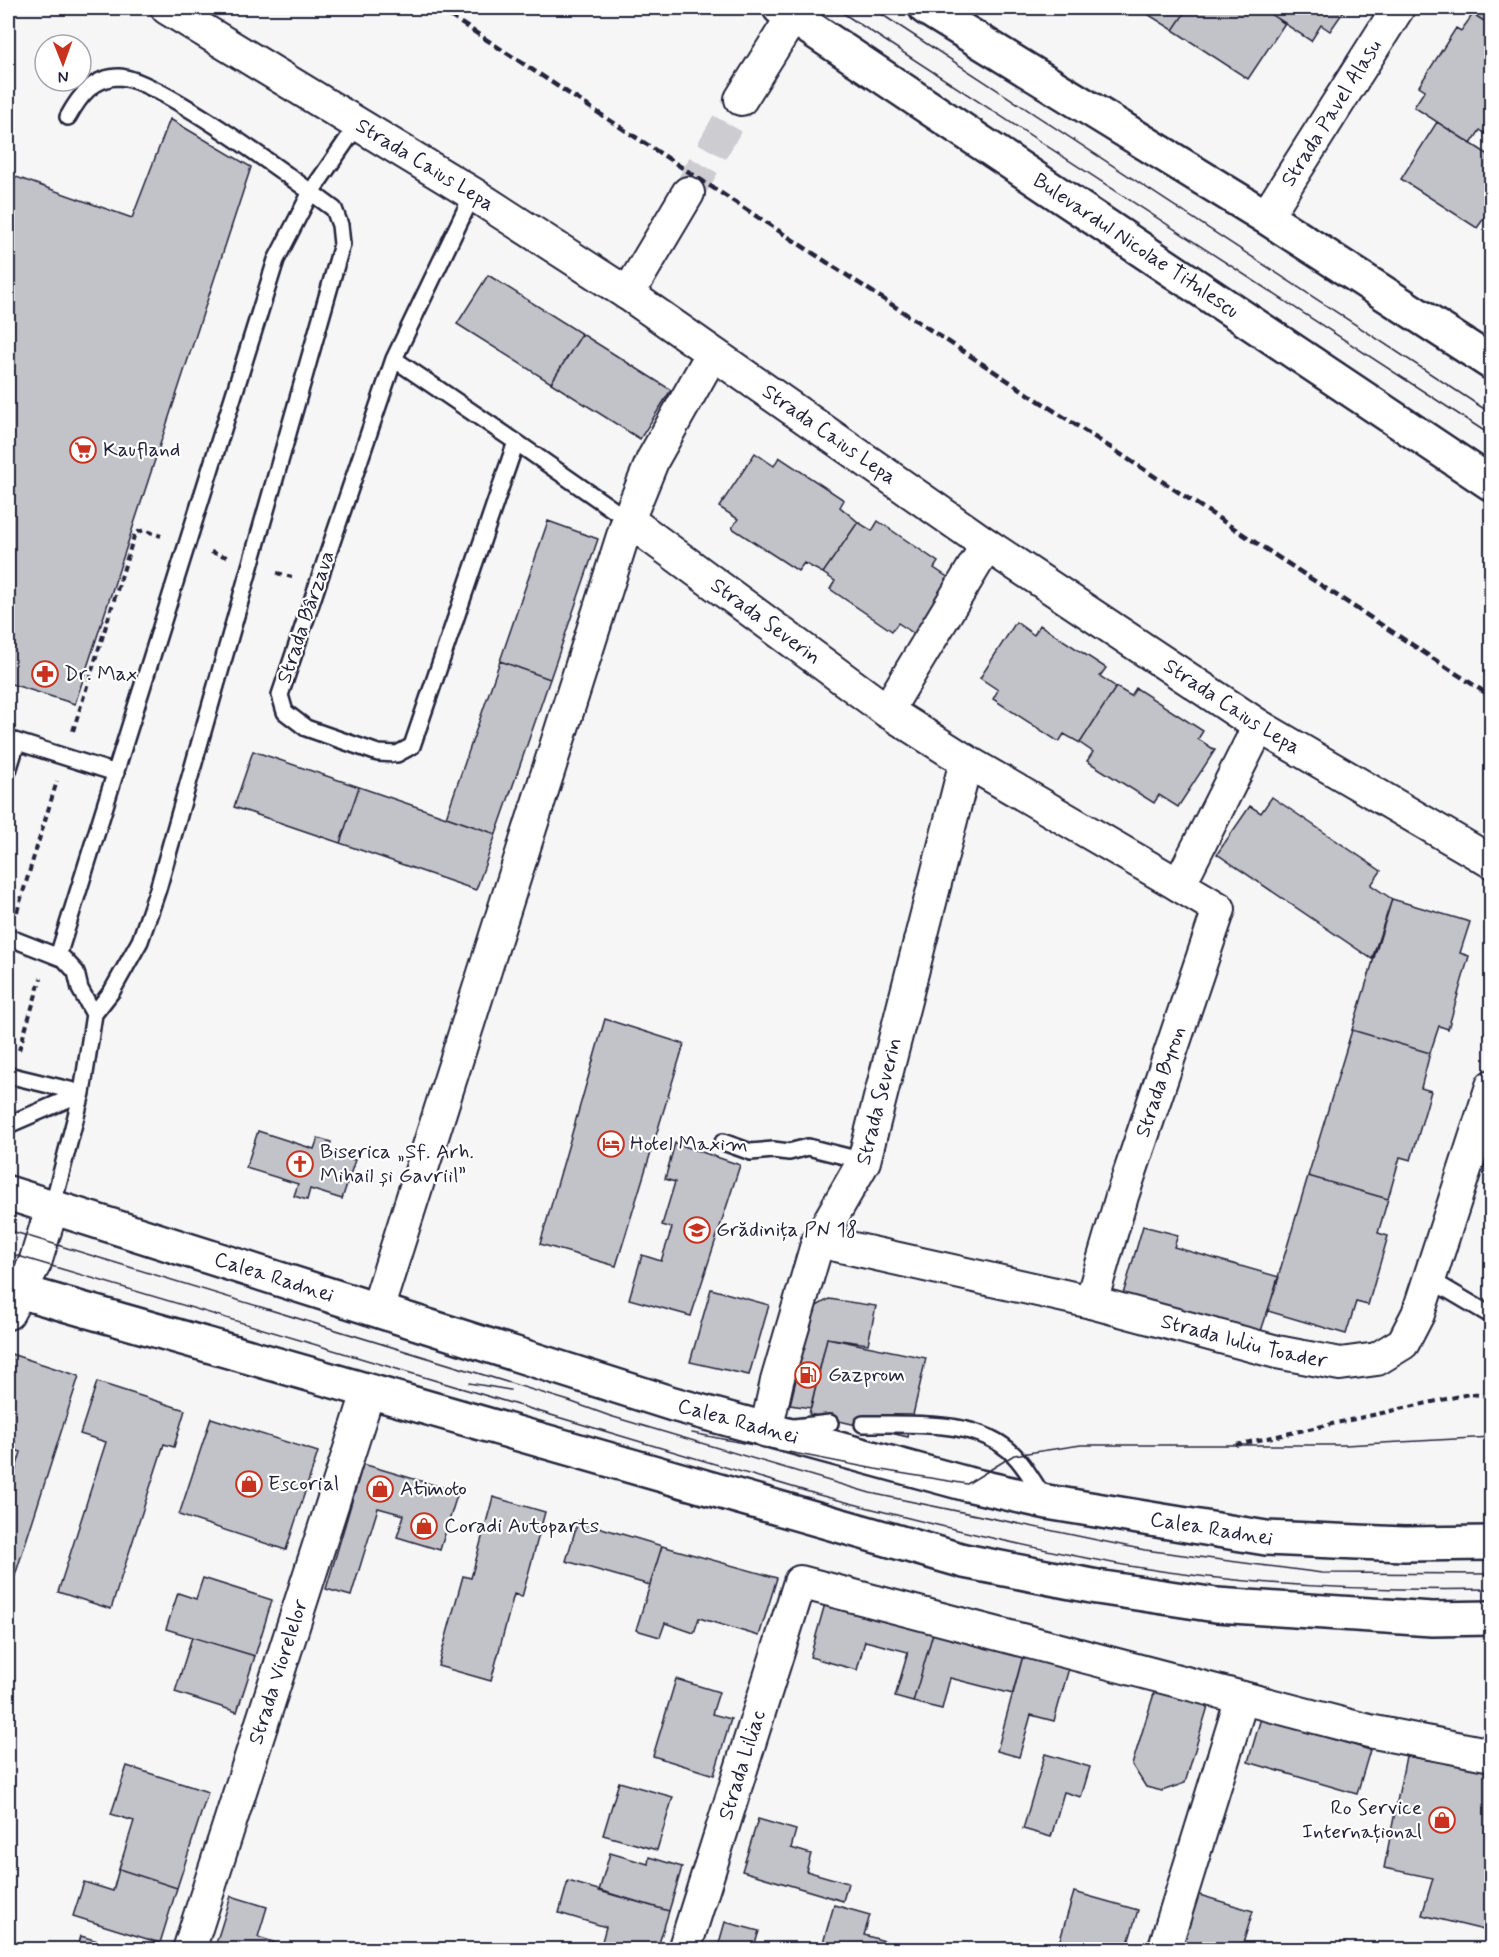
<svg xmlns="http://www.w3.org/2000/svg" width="1499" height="1957" viewBox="0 0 1499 1957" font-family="Mynerve,sans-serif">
  <rect width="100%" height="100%" fill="#f6f6f7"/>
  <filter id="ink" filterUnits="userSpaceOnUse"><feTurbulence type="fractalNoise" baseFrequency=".0167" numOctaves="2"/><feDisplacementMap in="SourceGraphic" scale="12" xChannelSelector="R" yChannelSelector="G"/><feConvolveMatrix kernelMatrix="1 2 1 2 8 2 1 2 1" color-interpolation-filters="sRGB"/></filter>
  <g filter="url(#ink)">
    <path fill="#c2c2c9" stroke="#22223b" stroke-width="1.5" d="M1138,8H1188L1173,30Z
      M1188,8H1261L1285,23L1248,79L1173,30Z
      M1261,8H1346L1330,31L1321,25L1311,41Z
      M1477,8H1492V26L1473,14Z
      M1473,14L1492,26V126L1486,134L1480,130L1471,144L1414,107L1425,90L1419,86L1456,28L1461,31Z
      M170,119L251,167L75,704L8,683V174L132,218Z
      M1437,122L1492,157V207L1477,228L1401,179Z
      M488,275L582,334L551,383L457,324Z
      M582,334L671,390L640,439L551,383Z
      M755,453L774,466L779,457L844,500L840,507L858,522L823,573L804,563L798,571L732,528L738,519L719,507Z
      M548,521L598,539L550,679L500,661Z
      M878,521L938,562L934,568L955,582L919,637L898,623L892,631L830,589L835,581L823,573L858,522L872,531Z
      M1016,622L1034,635L1040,625L1106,668L1100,676L1116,687L1080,743L1064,734L1059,742L993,699L998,690L980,678Z
      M500,661L550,679L496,834L446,817Z
      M1116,687L1131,696L1136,688L1203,731L1198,739L1215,750L1178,807L1159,795L1154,803L1087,761L1093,752L1080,743Z
      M253,751L359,787L340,843L234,807Z
      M359,787L496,834L476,890L340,843Z
      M1272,797L1381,871L1371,885L1392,899L1372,959L1217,854L1250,806L1261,813Z
      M1392,899L1470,922L1460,953L1469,956L1448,1029L1439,1026L1430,1053L1352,1030Z
      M605,1019L684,1044L616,1266L540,1244Z
      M1352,1030L1430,1053L1421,1088L1431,1091L1411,1160L1400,1157L1388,1199L1308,1176Z
      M258,1131L314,1149L318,1138L331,1142L328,1152L355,1160L342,1199L310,1189L307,1200L294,1196L298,1184L246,1168Z
      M675,1143L740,1165L691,1316L629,1299L642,1255L661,1261L672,1228L662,1225L675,1182L665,1179Z
      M1308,1176L1388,1199L1378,1233L1388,1236L1368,1305L1356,1302L1346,1334L1268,1311Z
      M1143,1226L1178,1235L1174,1247L1279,1277L1256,1346L1119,1308Z
      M711,1289L769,1305L749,1375L690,1362Z
      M829,1299L876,1306L868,1344L827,1338L811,1408L790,1405L813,1308Z
      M827,1338L926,1358L908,1437L809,1414Z
      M8,1353L79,1376L12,1585L8,1583V1495L21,1452L8,1448Z
      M97,1382L185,1410L174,1447L164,1444L111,1609L58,1592L106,1442L80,1434Z
      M211,1418L318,1452L286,1550L179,1515Z
      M363,1464L458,1492L440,1550L397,1537L404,1515L378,1508L351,1596L326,1589Z
      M493,1497L545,1512L522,1597L514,1594L491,1681L438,1666L463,1576L471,1578Z
      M578,1521L662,1546L650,1585L566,1561Z
      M662,1546L777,1578L759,1636L699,1618L694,1633L665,1623L660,1637L636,1630Z
      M203,1578L272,1600L255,1656L166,1629L178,1593L196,1599Z
      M828,1593L936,1623L913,1702L895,1697L908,1652L865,1641L857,1670L810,1657Z
      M936,1623L1025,1648L1013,1694L950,1678L942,1709L913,1702Z
      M192,1637L255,1656L237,1712L175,1692Z
      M1025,1648L1071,1661L1054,1721L1031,1715L1019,1757L997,1751Z
      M676,1679L719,1692L712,1714L731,1719L714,1775L653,1756Z
      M1156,1687L1209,1703L1185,1783L1162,1791L1146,1787L1132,1765Z
      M1261,1718L1370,1750L1357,1794L1248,1762Z
      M1045,1754L1090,1767L1081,1797L1064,1792L1051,1837L1023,1829Z
      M1406,1756L1492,1771V1932L1422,1915L1433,1878L1384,1868Z
      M127,1766L208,1792L177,1888L119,1869L134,1821L111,1814Z
      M619,1782L673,1797L657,1850L603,1835Z
      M758,1819L796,1830L791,1848L811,1854L806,1871L848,1883L843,1901L742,1871Z
      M610,1853L648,1864L649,1857L682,1867L669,1911L599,1891Z
      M119,1869L177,1888L160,1943L73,1916L84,1882L113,1891Z
      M568,1881L669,1911L657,1950H616L601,1945L606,1927L559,1913Z
      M1074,1892L1138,1910L1126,1950H1057Z
      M1196,1894L1253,1911L1241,1950H1179Z
      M231,1896L267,1907L258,1937L297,1950H214Z
      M834,1905L870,1915L864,1935L895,1944L894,1950H821Z
      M725,1922L759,1931L753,1950H717Z
      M81,1936L111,1945L110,1950H77Z"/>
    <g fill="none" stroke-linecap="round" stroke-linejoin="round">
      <path stroke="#ccccd1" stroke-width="32" stroke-dasharray="32 16" stroke-linecap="butt" d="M688,193L741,99"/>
      <g stroke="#22223b" stroke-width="20">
        <path id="service" d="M473,194L394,359L516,442
          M394,359L280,695L285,712L306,728L378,753L397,754L412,746L516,442L628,520
          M8,739L116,773
          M8,771L17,742
          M8,937L64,959L76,972L80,989L94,1014
          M58,956L276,260L311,192L358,124
          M8,1075L82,1093
          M8,1125L82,1093
          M723,1142L751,1152L773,1150L789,1152L808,1147L864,1161
          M52,1208L82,1093L94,1014L112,991L140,941L158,889L342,244L340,225L334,209C297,182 158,78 119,77C93,77 79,97 68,117
          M1431,1280L1492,1316
          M863,1424C910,1425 978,1418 1014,1455C1026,1467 1034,1484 1044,1497
          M794,1427L830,1423"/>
      </g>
      <g stroke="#22223b" stroke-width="36">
        <g id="minor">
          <path id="s1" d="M167,8L473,194L628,294L987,545L1259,726L1492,862"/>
          <path d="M741,99L793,16"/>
          <path id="s2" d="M1266,217L1398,8"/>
          <path d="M628,294L688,193"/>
          <path id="s3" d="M628,520L887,711L966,761L1179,885L1259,726"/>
          <path d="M887,711L987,545"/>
          <path id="s4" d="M818,1241L1091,1302L1277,1352L1340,1364L1377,1359L1403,1343L1418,1314L1492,1086"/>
          <path id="s5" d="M1091,1302L1122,1196L1219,909L1179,885"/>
          <path d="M377,1310L628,520L653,459L712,354"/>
          <path d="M8,1313L35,1263L52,1208"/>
          <path id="s6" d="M766,1431L777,1381L818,1241L864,1161L966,761"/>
          <path id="s7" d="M189,1950L368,1393"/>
          <path id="s8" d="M684,1950L800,1582L1369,1731L1492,1755"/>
          <path d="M1164,1950L1242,1698"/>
        </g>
      </g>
      <g stroke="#22223b" stroke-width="38">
        <g id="secondary">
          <path id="s9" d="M780,8L1492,484"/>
          <path d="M926,8L1266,217L1492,363"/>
        </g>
      </g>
      <g stroke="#22223b" stroke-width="38">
        <g id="primary">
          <path id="s10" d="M8,1193L673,1404L967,1484L1047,1502L1266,1538L1404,1544L1492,1543"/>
          <path d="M8,1288L964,1561L1097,1587L1216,1605L1432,1619L1492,1618"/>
        </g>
      </g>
      <path stroke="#22223b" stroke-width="4" stroke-dasharray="6 4.5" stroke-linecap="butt" d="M8,11L10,8
        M211,552L227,557
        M277,573L292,577
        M73,731L135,533L144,530L161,536
        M17,912L57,781
        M19,1050L41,978
        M1236,1445L1469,1394L1492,1396"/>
      <use href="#service" stroke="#fff" stroke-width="15"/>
      <use href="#minor" stroke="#fff" stroke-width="32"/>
      <use href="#secondary" stroke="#fff" stroke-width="33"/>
      <use href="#primary" stroke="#fff" stroke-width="33"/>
      <path stroke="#22223b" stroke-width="1.5" d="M835,8L1492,436
        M872,8L1492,414
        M8,1230L569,1401L610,1416L870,1493L1145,1550L1322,1573L1492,1574
        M8,1253L819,1495C921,1522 1025,1548 1129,1566C1248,1586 1371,1591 1492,1589
        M469,1383L510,1390
        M692,1433L875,1469L967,1484L1014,1455L1081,1445H1345L1492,1437"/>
      <path stroke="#22223b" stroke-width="4.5" stroke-dasharray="9 4.5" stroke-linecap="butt" d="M438,8L1492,697"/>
    </g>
  </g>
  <defs>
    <g id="supermarket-ring" transform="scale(1.35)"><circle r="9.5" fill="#fff" stroke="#c8321e" stroke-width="1.5"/><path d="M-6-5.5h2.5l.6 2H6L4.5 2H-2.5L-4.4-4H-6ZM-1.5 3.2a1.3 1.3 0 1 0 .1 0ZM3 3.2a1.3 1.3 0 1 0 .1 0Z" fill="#c8321e"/></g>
    <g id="pharmacy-ring" transform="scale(1.35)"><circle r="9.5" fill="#fff" stroke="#c8321e" stroke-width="1.5"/><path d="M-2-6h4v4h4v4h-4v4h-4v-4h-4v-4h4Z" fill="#c8321e"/></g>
    <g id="hotel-ring" transform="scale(1.35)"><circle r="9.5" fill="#fff" stroke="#c8321e" stroke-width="1.5"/><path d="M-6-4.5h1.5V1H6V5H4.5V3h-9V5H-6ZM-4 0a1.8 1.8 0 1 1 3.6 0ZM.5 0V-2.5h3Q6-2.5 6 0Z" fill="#c8321e"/></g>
    <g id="church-ring" transform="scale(1.35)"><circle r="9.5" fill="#fff" stroke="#c8321e" stroke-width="1.5"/><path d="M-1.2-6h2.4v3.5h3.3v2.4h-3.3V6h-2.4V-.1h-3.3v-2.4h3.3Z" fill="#c8321e"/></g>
    <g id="school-ring" transform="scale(1.35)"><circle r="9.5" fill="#fff" stroke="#c8321e" stroke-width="1.5"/><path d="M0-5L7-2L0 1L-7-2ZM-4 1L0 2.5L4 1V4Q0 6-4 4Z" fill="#c8321e"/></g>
    <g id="fuel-ring" transform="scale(1.35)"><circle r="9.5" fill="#fff" stroke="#c8321e" stroke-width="1.5"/><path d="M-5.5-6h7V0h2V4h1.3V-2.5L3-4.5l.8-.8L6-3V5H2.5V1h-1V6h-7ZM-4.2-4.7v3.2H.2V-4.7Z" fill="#c8321e"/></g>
    <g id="shop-ring" transform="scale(1.35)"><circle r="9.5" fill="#fff" stroke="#c8321e" stroke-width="1.5"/><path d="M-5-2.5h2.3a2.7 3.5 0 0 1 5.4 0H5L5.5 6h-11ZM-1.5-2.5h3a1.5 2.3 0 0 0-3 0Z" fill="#c8321e"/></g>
  </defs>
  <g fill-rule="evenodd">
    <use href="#supermarket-ring" x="83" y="450"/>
    <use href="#pharmacy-ring" x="45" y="674"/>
    <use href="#hotel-ring" x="611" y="1144"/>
    <use href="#church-ring" x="300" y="1164"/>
    <use href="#school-ring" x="697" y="1230"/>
    <use href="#fuel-ring" x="808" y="1375"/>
    <use href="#shop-ring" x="249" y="1484"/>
    <use href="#shop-ring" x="380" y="1489"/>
    <use href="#shop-ring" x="424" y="1526"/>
    <use href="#shop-ring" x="1442" y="1820"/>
  </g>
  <g text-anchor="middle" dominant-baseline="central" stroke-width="4.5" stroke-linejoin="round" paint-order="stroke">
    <g font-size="21" fill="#22223b" stroke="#fff">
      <text stroke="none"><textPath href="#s2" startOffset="123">Strada Pavel Alasu</textPath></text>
      <text stroke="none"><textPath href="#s1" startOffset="302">Strada Caius Lepa</textPath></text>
      <text stroke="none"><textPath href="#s9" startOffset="428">Bulevardul Nicolae Titulescu</textPath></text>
      <text stroke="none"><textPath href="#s1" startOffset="788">Strada Caius Lepa</textPath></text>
      <text transform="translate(306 617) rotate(-71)">Strada Bârzava</text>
      <text stroke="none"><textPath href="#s3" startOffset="171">Strada Severin</textPath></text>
      <text stroke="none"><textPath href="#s1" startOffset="1274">Strada Caius Lepa</textPath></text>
      <text stroke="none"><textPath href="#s5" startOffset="231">Strada Byron</textPath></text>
      <text stroke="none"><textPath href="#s6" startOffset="351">Strada Severin</textPath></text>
      <text stroke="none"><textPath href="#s10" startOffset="279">Calea Radnei</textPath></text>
      <text stroke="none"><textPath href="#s4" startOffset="438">Strada Iuliu Toader</textPath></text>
      <text stroke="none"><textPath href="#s10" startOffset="765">Calea Radnei</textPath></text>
      <text stroke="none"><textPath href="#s10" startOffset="1251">Calea Radnei</textPath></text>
      <text stroke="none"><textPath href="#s7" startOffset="292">Strada Viorelelor</textPath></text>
      <text stroke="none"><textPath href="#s8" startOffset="194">Strada Liliac</textPath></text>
    </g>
    <g font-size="21" fill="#22223b" stroke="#fff" text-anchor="start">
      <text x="103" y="450">Kaufland</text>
      <text x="64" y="674">Dr. Max</text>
      <text x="630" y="1144">Hotel Maxim</text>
      <text x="320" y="1152">Biserica „Sf. Arh.<tspan x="320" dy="24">Mihail și Gavriil”</tspan></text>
      <text x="716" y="1230">Grădinița PN 18</text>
      <text x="828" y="1375">Gazprom</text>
      <text x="268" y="1484">Escorial</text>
      <text x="400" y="1489">Atimoto</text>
      <text x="444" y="1526">Coradi Autoparts</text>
      <text x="1422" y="1808" text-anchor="end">Ro Service<tspan x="1422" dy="24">Internațional</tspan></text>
    </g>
  </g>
  <rect width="1499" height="1957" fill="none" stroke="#fff" stroke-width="30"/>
  <rect x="15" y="15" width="1469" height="1927" fill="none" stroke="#22223b" stroke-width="2" filter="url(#ink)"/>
  <g transform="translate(63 63) rotate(179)"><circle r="28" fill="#ffffff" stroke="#a7a7b1" stroke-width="1.5"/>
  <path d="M0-4.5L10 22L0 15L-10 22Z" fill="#c8321e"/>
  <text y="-9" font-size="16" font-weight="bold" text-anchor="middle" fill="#22223b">N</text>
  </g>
</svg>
